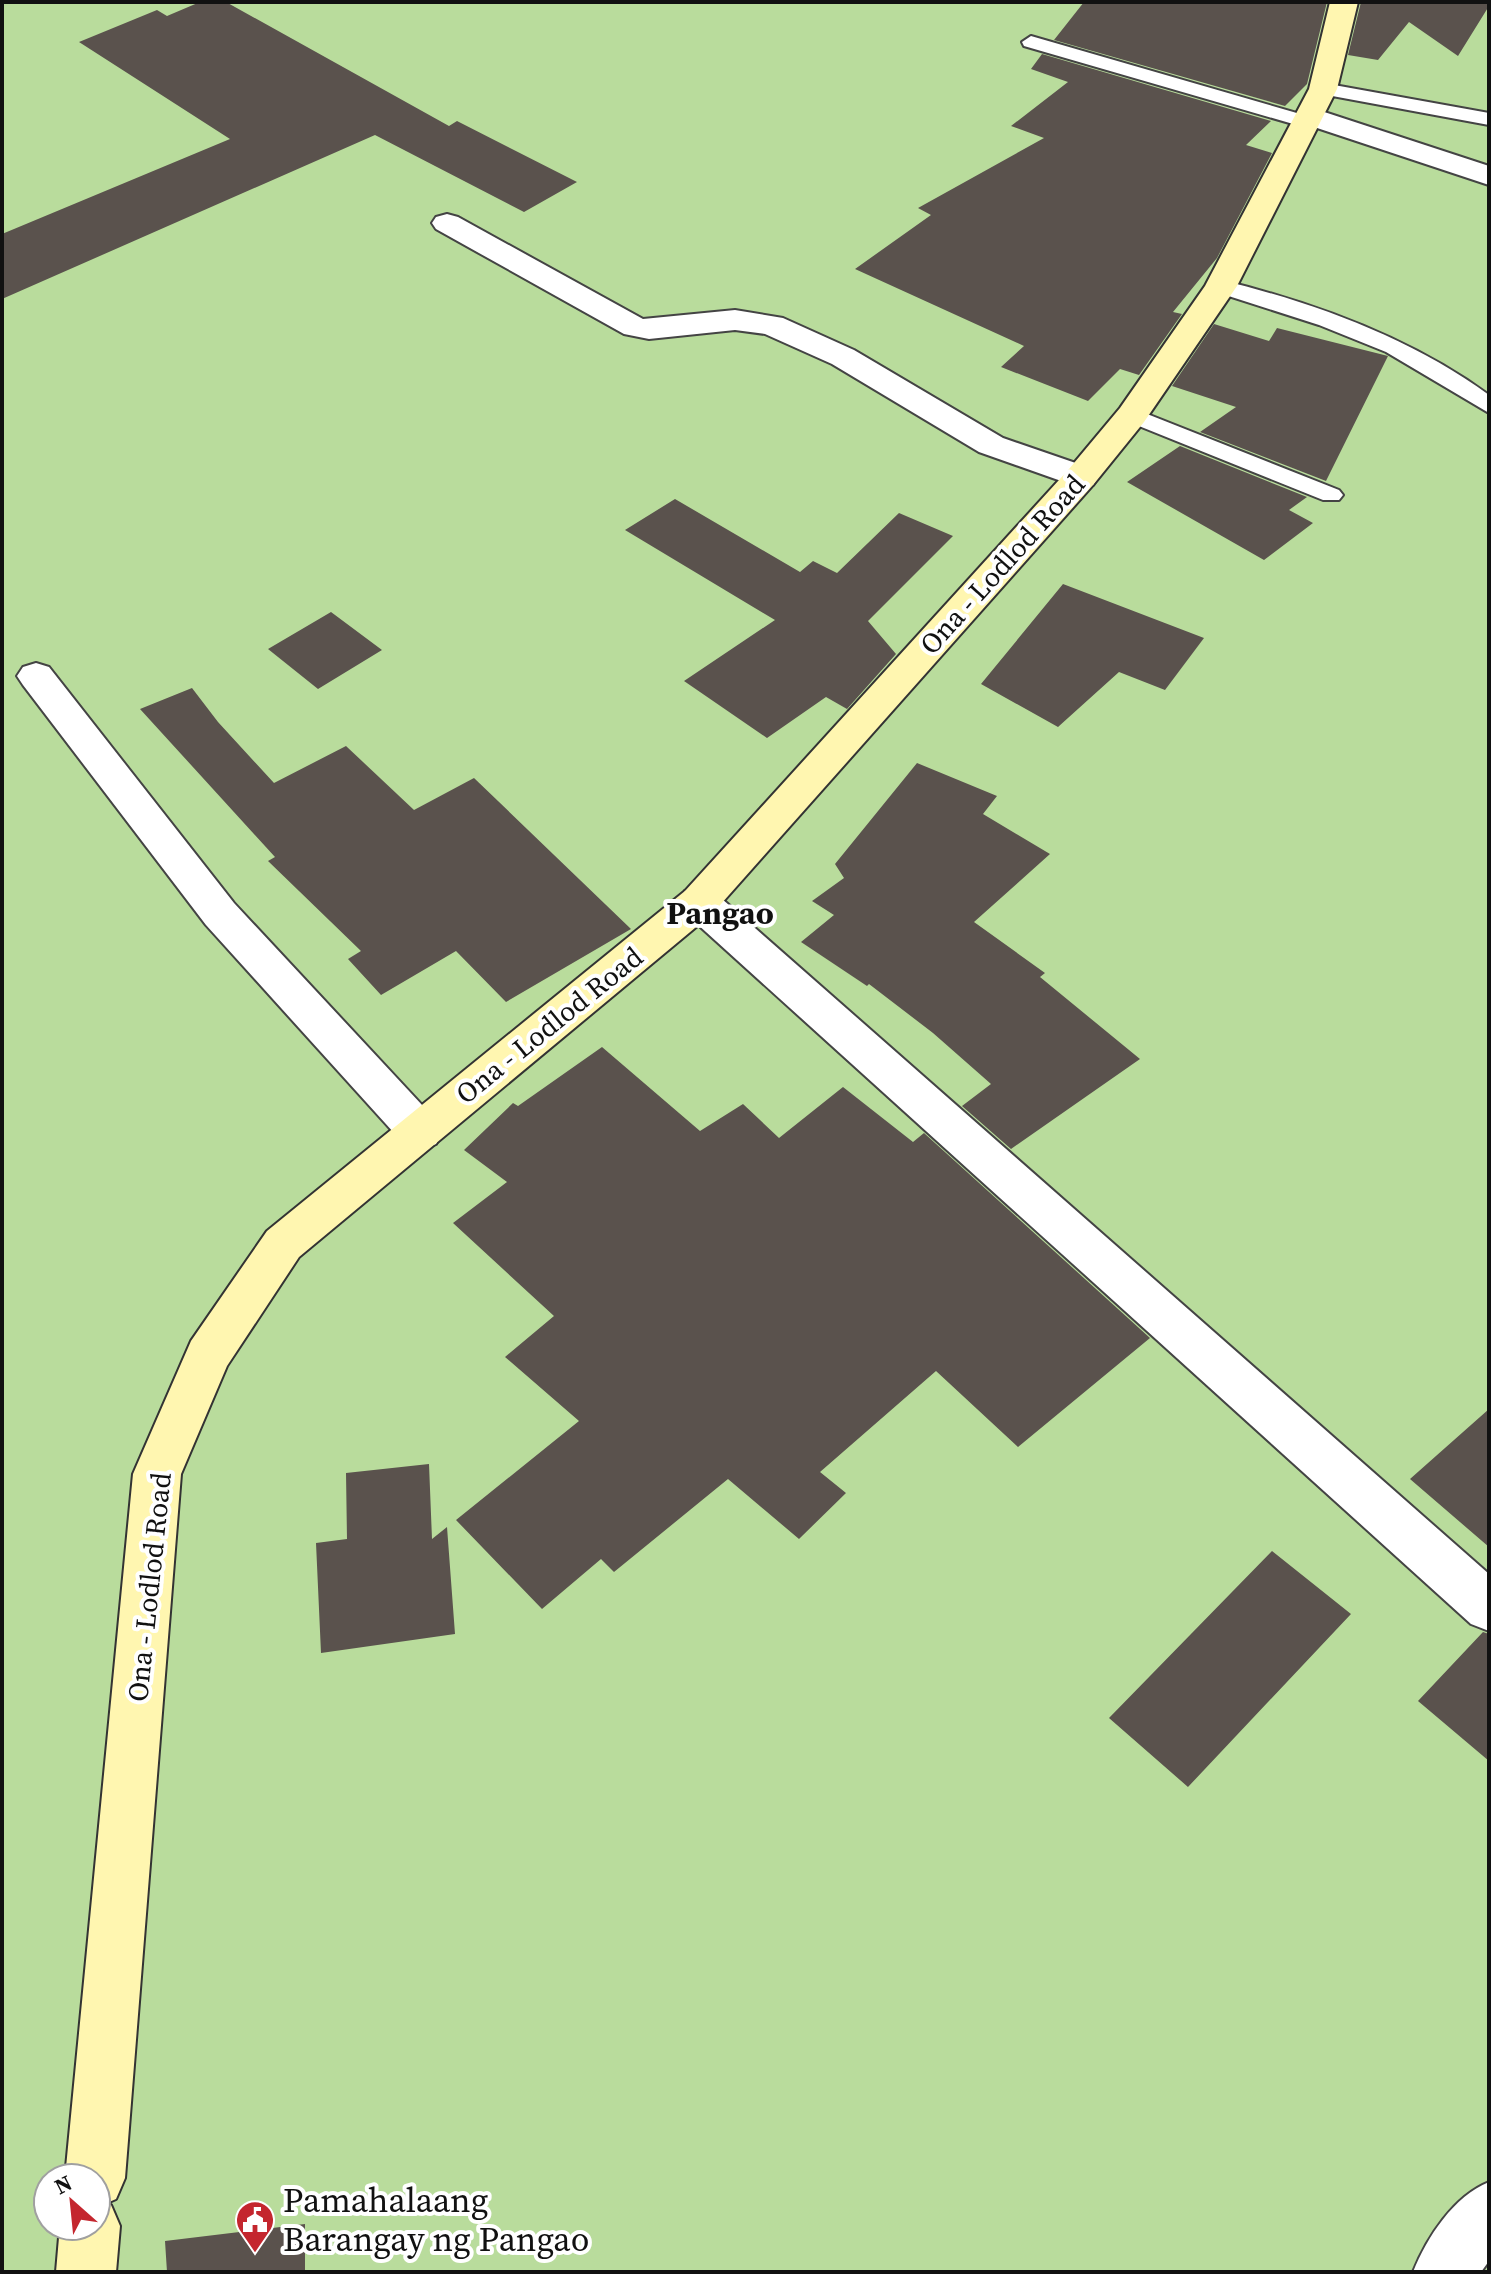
<svg xmlns="http://www.w3.org/2000/svg" width="1491" height="2274" viewBox="0 0 1491 2274" font-family="'Source Serif 4',serif">
  <rect width="100%" height="100%" fill="#fffdf5"/>
  <path fill="#b9dc9c" fill-rule="evenodd" d="M2,2H1489V2272H2ZM48,2178H96V2226H48Z"/>
  <path fill="#5a524d" d="M200,2H226L449,126L457,121L577,182L524,212L375,135L2,299V234L230,139L79,42L157,10L167,16Z
    M1084,2H1327L1307,84L1285,106L1054,40Z
    M1361,2H1489V6L1458,56L1409,22L1378,60L1348,55Z
    M1042,54L1271,121L1246,145L1272,153L1217,258L1173,312L1182,314L1139,375L1120,369L1088,401L1001,367L1024,346L855,269L931,215L918,208L1044,138L1011,126L1068,82L1031,69Z
    M1214,324L1269,341L1277,328L1388,356L1326,481L1200,432L1236,407L1172,386Z
    M1180,446L1307,497L1289,510L1313,523L1264,560L1127,482Z
    M675,499L800,572L813,561L837,573L899,513L953,536L868,621L896,654L847,709L826,697L767,738L684,681L775,620L625,530Z
    M1063,584L1204,638L1165,690L1119,672L1058,727L981,684Z
    M331,612L382,650L318,689L268,649Z
    M192,688L218,722L274,783L346,746L414,810L474,778L631,929L506,1002L456,951L381,995L348,959L361,951L268,861L275,857L140,709Z
    M917,763L997,796L983,814L1050,854L974,922L1045,973L1040,977L1140,1059L1011,1149L962,1106L991,1084L933,1033L869,984L867,986L801,942L834,915L812,901L844,878L835,864Z
    M602,1047L700,1131L743,1104L779,1138L843,1087L913,1142L924,1133L1150,1338L1018,1447L936,1371L820,1472L846,1493L799,1539L728,1479L614,1572L601,1559L542,1609L456,1520L579,1421L505,1357L554,1316L453,1223L507,1182L464,1150L513,1103L518,1106Z
    M1489,1409V1547L1410,1479Z
    M429,1464L432,1539L447,1527L455,1634L321,1653L316,1543L347,1539L346,1473Z
    M1272,1551L1351,1614L1188,1787L1109,1718Z
    M1483,1632L1489,1634V1761L1418,1701Z
    M305,2224V2272H167L165,2241Z"/>
  <g fill="none" stroke-linecap="round" stroke-linejoin="round">
    <g stroke="#444" stroke-width="4">
      <path id="service" d="M1031,36L1314,118L1317,122L1314,126H1300L1024,46L1022,42Z
        M1323,83L1489,113V125L1316,93L1313,89Z
        M1221,280C1315,303 1411,338 1489,395V413L1386,352L1319,325L1213,291L1210,286L1213,281Z
        M1132,408L1339,490L1343,495L1339,500H1323L1124,420L1121,415L1124,410Z"/>
    </g>
    <g stroke="#444" stroke-width="4">
      <path id="minor" d="M1309,107L1489,166V185L1299,122L1295,116L1299,110Z
        M447,214L458,217L643,319L735,310L783,318L854,350L1003,438L1093,469L1098,477L1093,485L1081,488L979,452L832,364L765,334L735,330L649,339L624,334L436,229L432,223L436,217Z
        M36,663L49,667L234,903L436,1120L442,1132L436,1144L420,1150L404,1144L206,925L23,685L17,676L23,667Z
        M699,887L713,891L1489,1574V1631L1471,1624L685,913L679,902L685,891Z
        M1489,2182V2261L1481,2272H1413C1427,2237 1454,2196 1489,2182Z"/>
    </g>
    <g stroke="#333" stroke-width="4">
      <path id="secondary" d="M1330,2H1358L1337,89L1237,286L1144,422L1093,485L713,913L299,1257L227,1366L181,1474L125,2178L116,2199L107,2203L111,2205L120,2226L116,2272H56L60,2226H96V2178H65L133,1474L191,1341L267,1231L685,891L1069,469L1120,408L1205,286L1309,89Z"/>
    </g>
    <use href="#service" fill="#fff" fill-rule="evenodd"/>
    <use href="#minor" fill="#fff" fill-rule="evenodd"/>
    <use href="#secondary" fill="#fff6b0" fill-rule="evenodd"/>
  </g>
  <defs>
    <g id="civic-pin" transform="scale(2)"><path d="M0 17L-7.5 6A9.5 9.5 0 1 1 7.5 6Z" fill="#c4262e" stroke="#fff"/><path d="M-.6-6.5H3V-4.5H.6V-3L4-1V1h2V6H-6V1h2V-1L-.6-3ZM-1.2 2.5V6h2.4V2.5Z" fill="#fff"/></g>
  </defs>
  <g fill-rule="evenodd">
    <use href="#civic-pin" x="255" y="2220"/>
  </g>
  <g text-anchor="middle" dominant-baseline="central" stroke-width="8" stroke-linejoin="round" paint-order="stroke">
    <g font-size="28" fill="#111" stroke="#fff">
      <text transform="translate(1002 564) rotate(-48)">Ona - Lodlod Road</text>
      <text transform="translate(549 1025) rotate(-39)">Ona - Lodlod Road</text>
      <text transform="translate(149 1587) rotate(-84)">Ona - Lodlod Road</text>
    </g>
    <g font-size="32" font-weight="bold" fill="#111" stroke="#fff">
      <text x="720" y="913">Pangao</text>
    </g>
    <g font-size="34" fill="#111" stroke="#fff" text-anchor="start">
      <text x="283" y="2200">Pamahalaang<tspan x="283" dy="39">Barangay ng Pangao</tspan></text>
    </g>
  </g>
  <rect width="1491" height="2274" fill="none" stroke="#111111" stroke-width="8"/>
  <g transform="translate(72 2202) rotate(333)"><circle r="38" fill="#ffffff" stroke="#a0a0a0" stroke-width="2"/>
  <path d="M0-6L14 30L0 20L-14 30Z" fill="#c4262e"/>
  <text y="-12" font-size="22" font-weight="bold" text-anchor="middle" fill="#111111">N</text>
  </g>
</svg>
